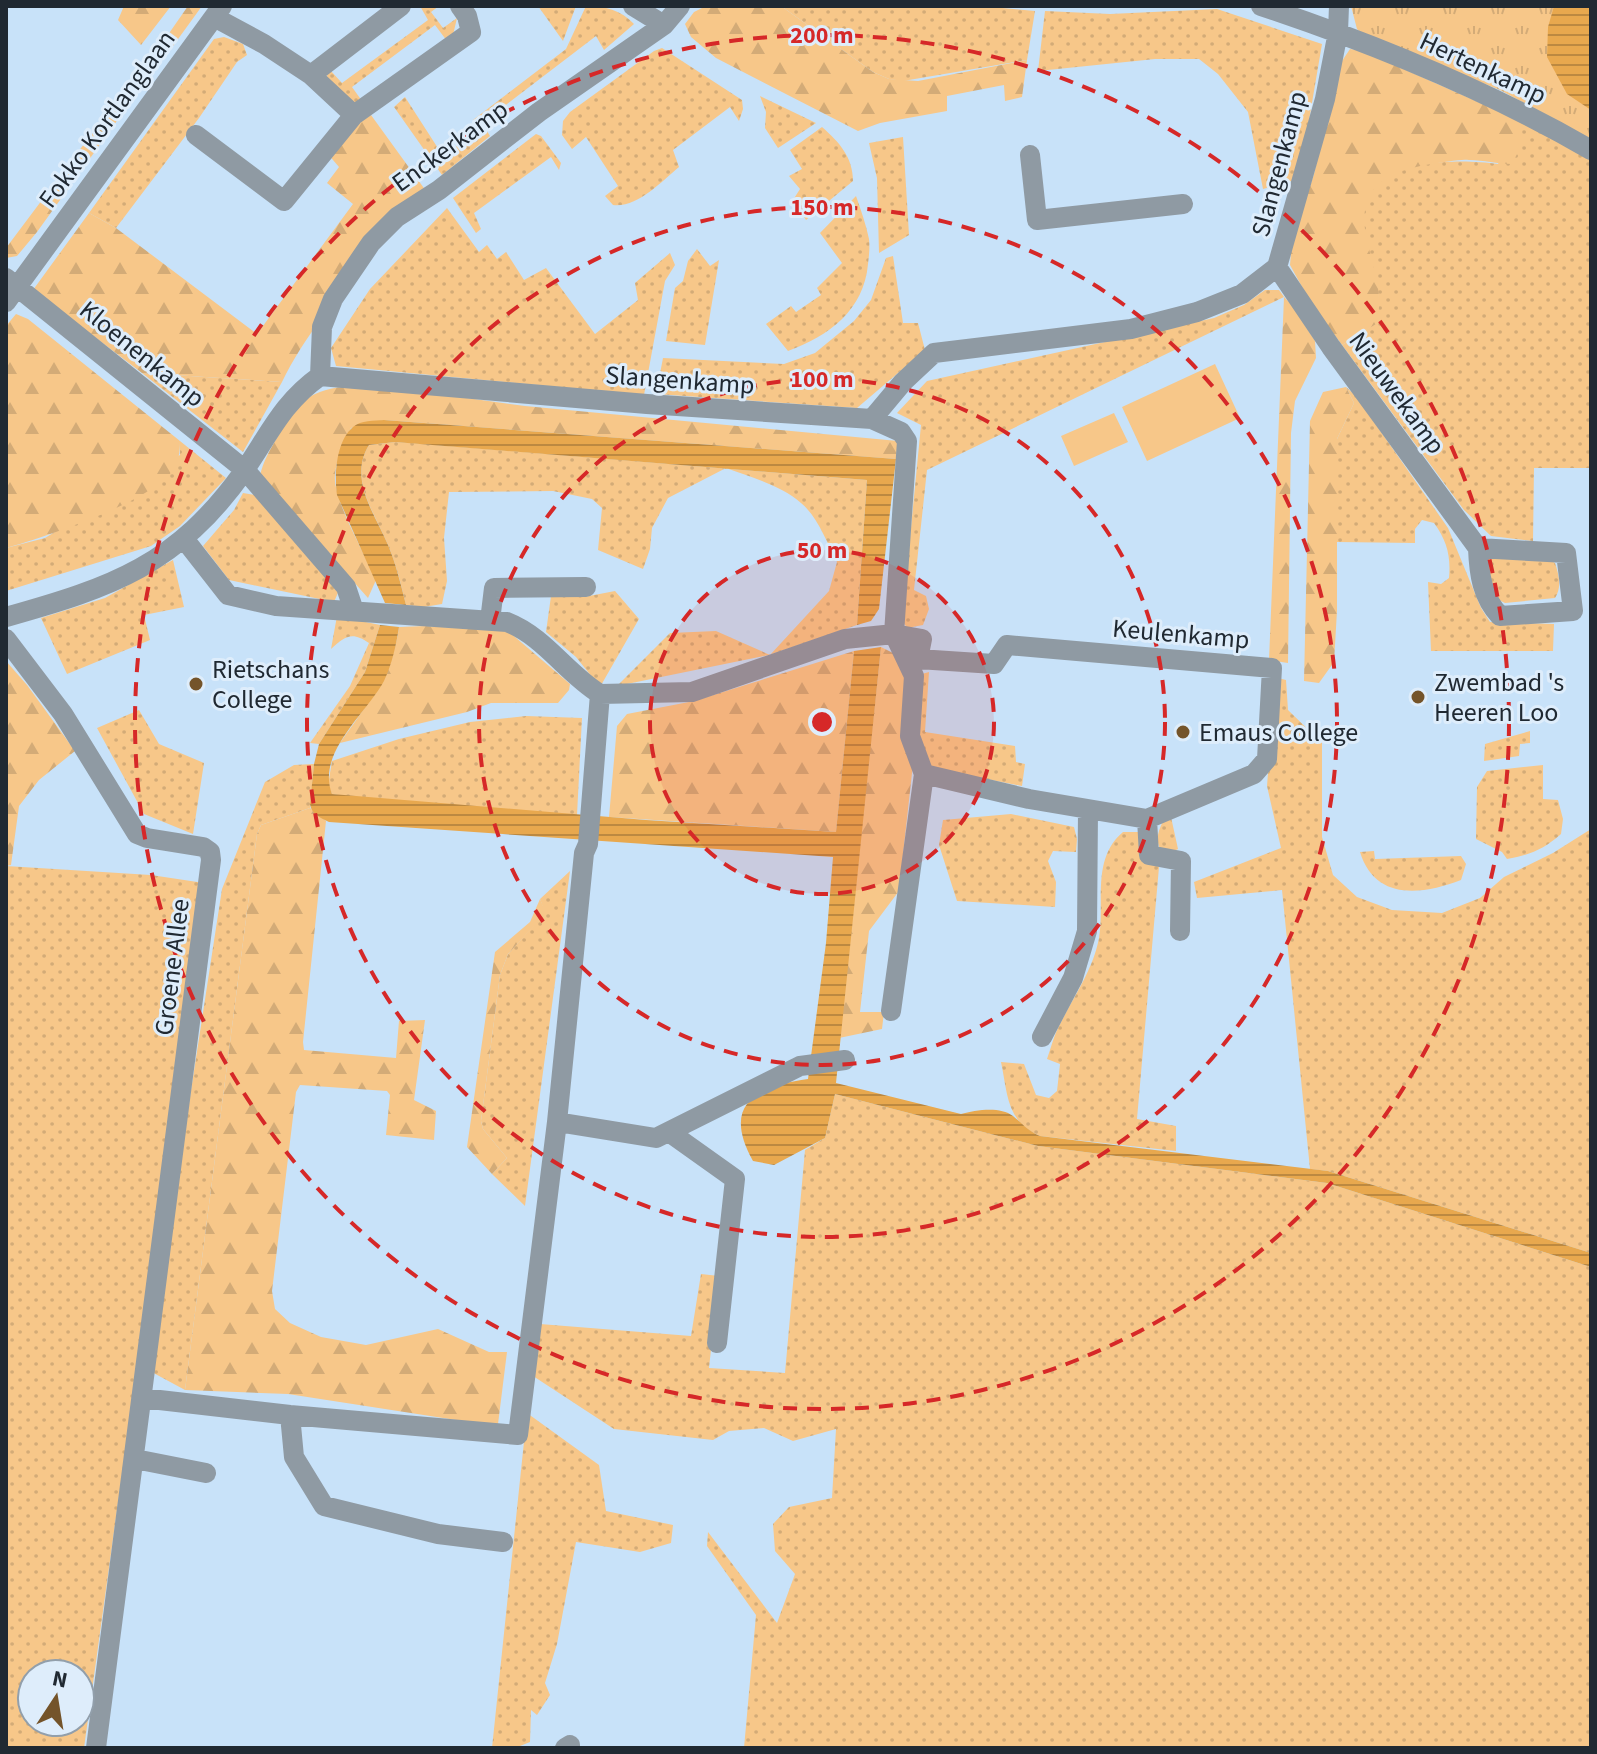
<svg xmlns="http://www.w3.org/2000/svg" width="1597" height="1754" viewBox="0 0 1597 1754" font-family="'Source Sans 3',sans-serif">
  <defs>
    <pattern id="grass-dots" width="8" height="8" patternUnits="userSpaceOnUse" patternTransform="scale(2)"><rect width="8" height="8" fill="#f7c789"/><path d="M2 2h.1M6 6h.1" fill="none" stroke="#d3ab77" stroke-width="1.8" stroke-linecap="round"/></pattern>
    <pattern id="forest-firs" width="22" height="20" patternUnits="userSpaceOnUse" patternTransform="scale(2)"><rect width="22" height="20" fill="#f7c789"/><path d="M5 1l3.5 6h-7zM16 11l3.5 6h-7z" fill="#d3ab77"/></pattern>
    <pattern id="park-tufts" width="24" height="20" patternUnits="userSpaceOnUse" patternTransform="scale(2)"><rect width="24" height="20" fill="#f7c789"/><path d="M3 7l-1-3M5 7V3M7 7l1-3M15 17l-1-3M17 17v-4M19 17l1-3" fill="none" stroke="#d3ab77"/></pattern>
    <pattern id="water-rules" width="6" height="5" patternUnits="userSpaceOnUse" patternTransform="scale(2)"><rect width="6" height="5" fill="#e8a84e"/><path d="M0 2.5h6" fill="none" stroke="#bc8941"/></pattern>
  </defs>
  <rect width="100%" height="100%" fill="#c8e2f9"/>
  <path fill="url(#grass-dots)" fill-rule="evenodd" d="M420,6H439L431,12L443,28L457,18L453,35L447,41L435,25L352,87L362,101L358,106L328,83L327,75L330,70L342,83L428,20Z
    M538,6H576L563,41Z
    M586,6C605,6 621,10 634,24L604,50L596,36L482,123L490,136L442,175L394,107L405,97L443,156L471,136L477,135L473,120L566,49Z
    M781,6H982L1035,11L1027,60L903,81L889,79L873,72Z
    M1217,9L1322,44L1299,179L1263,189L1248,112L1218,74L1199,59H1155L1038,71L1045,11L1110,14Z
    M224,37L243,44L247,55L237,62L199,118L116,228L89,213L214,39Z
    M662,48L742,100L743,109L739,121L730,107L673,150L679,167C661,182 637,208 613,205L605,196L618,186L586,137L572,149L562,135L563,121L570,112L654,51Z
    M760,96L816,123L778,148L765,128L766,112Z
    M1519,120L1591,160V468H1534L1533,541L1491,536L1464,510L1342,345L1375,324C1388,281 1360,254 1363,215C1367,158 1456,158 1498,164Z
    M822,127C839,142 853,157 853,181L806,220L793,200L800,189L789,176L802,169L790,150Z
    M536,134L541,136L561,163L559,170L551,157L474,213L481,229L476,233L453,198Z
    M903,137L909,235L879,253L877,178L869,143Z
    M856,196C861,210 866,225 869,239C870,247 869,256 868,264C864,310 829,336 788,351L766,324L791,306L796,312L821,295L817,288L842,263L820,233Z
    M447,208L479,252L487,245L497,259L506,252L524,280L546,268L595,334L638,300L635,283L670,253L675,265L665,281L644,395L336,366L331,348L370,289Z
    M697,249L710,266L719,260L705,345L666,341L675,288L683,281L688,261Z
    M893,256L903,323H918L925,350L857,408L656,394L663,358L784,364L815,353L854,321L871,300L886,258Z
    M1265,290H1279L1284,297L927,470L914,590L926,596L929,609L923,625L907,628L902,620L921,425L897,413L927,381L1214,318L1244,305Z
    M142,373L282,382L243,452Z
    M1346,387L1356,396L1448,528L1481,608L1490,622L1554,624L1553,651H1431L1428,582L1441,584L1449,578C1451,556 1447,541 1434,523L1422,520L1415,529V543L1337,542V439L1354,403Z
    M180,441L226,478L180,526L151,546L6,591V548L45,538L180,455Z
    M395,442L411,443L867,480L857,625L769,655L617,686L670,633L716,631L770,655L829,591L837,562C827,543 818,517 801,503C781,485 750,477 726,468L668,498L652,528L650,549L643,569L598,550L602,508L592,499L553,491L449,492L444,538L447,581L442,604L424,607L406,605C401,584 396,564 388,545C375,513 348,479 369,445Z
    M243,493L255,495L340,588L334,602L229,580L203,546L234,510Z
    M1490,555L1546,558L1555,563C1559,575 1562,587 1555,598L1505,603L1495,598L1487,560Z
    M173,560L184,607L144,615L150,640L67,674L41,618L105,598Z
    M615,591L639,619L600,687L576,657L546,632L551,596L584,597Z
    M337,616L380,625L365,672L319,744L310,743L350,686L369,643C352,631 345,636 331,649Z
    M929,672L925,732L1015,746L1016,762L1025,764L1022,786L931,768L917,731L922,674Z
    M1278,678L1286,680L1288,710L1322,743V837L1333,875L1357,897L1392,910L1442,913L1480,898L1504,877L1553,853L1591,829V1253L1328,1171L1310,1169L1282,890L1197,898L1194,882L1281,848L1267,786L1268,773L1276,758Z
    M139,710L159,744L204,763L193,834L144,814L97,728Z
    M526,716L582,718L577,815L359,798L332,794L328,785L332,761L399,739L470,722Z
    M1530,731V743L1520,744L1519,756L1484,761L1485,744Z
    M314,764L310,808L261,825L257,834L185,1390L148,1370L222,889L265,782L294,765Z
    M1543,765V799L1558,800L1563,819L1561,834C1544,849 1530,855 1507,859L1502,852L1476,839L1477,787L1487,771Z
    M1011,814L1074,827L1077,839L1076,852L1053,851L1048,861L1056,882L1055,907L957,901L939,845L943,820Z
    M1171,817L1178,849L1170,853L1161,851C1155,840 1158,832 1163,821Z
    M1123,832H1140L1159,867L1137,1119L1176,1126V1151L1040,1136C1006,1121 1008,1095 1001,1062L1024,1064L1036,1095L1049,1098L1057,1091L1060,1064L1047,1059C1051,1048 1054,1035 1060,1024C1074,996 1093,970 1099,938C1105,902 1091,859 1123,832Z
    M1374,851L1375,859L1461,856L1466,864L1461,880C1422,895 1375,901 1360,852Z
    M6,866L151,875L204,883L84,1748H6ZM32,1674H80V1722H32Z
    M570,871L525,1206L492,1174L507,1158L483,1129L481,1121L500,975L508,954L545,913L540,899Z
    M835,1094L1038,1146L1327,1183L1591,1267V1748H744L756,1615L707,1546L708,1532L777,1623L795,1574L775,1551L773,1524L789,1507L832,1498L836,1429L793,1441L764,1428L729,1431L713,1440L614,1429L533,1376L540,1324L691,1336L701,1274L719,1276L709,1368L785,1373L805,1150L825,1138Z
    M527,1413L599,1465L606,1511L673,1525L671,1543L640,1552L576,1542L557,1644L545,1683L550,1695L537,1715L531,1710L530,1742L515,1748H492Z"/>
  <path fill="url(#forest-firs)" d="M124,6H171L141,45L118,20Z
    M188,6H202L165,57L156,52Z
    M706,6H781L873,72L889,79L918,81L1027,60L1022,97L1005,101L1004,85L947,96V111L880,123L858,131L716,58L691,37L685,24L694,12Z
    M1350,49L1363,51L1519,120L1522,144L1512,164C1497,164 1484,160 1469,160C1459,159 1448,162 1438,163C1386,170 1353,187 1368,245C1375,273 1384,297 1376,324L1342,345L1312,305L1290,265L1292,241L1314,174L1338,67Z
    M132,80L142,86L37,232L17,256L6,258V248Z
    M371,115L426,191C379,249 314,316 282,382L142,373L33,290L89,213L116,228L257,334L353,204L327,183L339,167L327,153L353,126Z
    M1284,297L1292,305L1315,341L1316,358L1295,401L1291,433L1288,663L1269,660Z
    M16,314L28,319L180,441C180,452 179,462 172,471C152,501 43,538 6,548V326Z
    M351,386L402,389L525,406L898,441L896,459L384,420L351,428C344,442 336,459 335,475C332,498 366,556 376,580L368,598L260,476C263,461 270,450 278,436C298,401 310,389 351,386Z
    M1346,387L1354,403L1337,439V611L1334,662L1319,683L1304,681L1310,421L1323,392Z
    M426,626L508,631L570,684L569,690L558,703H491L467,712L340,743C366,706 393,673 399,627Z
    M881,647L897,655L907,681L913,764L899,891L869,931L860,1012H884L882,1029L839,1038Z
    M854,651L836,832L609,817L617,726L627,714L694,701Z
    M6,661L27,685L75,751L39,780L19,806L11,865L6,866Z
    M310,808L326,821L303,1042L304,1050L396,1058L399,1021L425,1020L414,1100L436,1111L434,1140L386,1135L390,1095L387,1091L300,1085L296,1092L272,1291L275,1309L290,1323L321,1337L366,1345L438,1329L489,1352H507L498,1424L469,1422L288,1394L185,1390L257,834L261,825Z
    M540,899L546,913L508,954L500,975L481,1121L483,1129L507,1158L492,1174L467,1147L495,952L530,922Z"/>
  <path fill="url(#park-tufts)" d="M1351,6H1591V139L1500,90L1363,35L1357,29Z"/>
  <path fill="#f7c789" d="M1215,364L1240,418L1147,461L1122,407Z
    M1114,413L1128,442L1074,466L1061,436Z"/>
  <path fill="url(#water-rules)" d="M1554,6H1591V110L1567,94L1547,57L1548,27Z
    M384,420L896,459L879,609L871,621L857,625L867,480L395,442L369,445C348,479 375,514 388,545C396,564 401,585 406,605L385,603L337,495C334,476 336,441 353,427C361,420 374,421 384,420Z
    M380,625L399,627C396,646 392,664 384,681C366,714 316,753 332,794L646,820L836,832L854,651L881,647L836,1083L961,1114C976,1110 1000,1106 1013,1116C1023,1124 1028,1131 1040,1136L1328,1171L1591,1253V1267L1327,1183L1038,1146L835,1094L825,1138L774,1165L753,1161C722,1105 754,1087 808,1079L826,943L833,857L329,822C321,818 311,814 310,804L314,764L319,744L365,672Z"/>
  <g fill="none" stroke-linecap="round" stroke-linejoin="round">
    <path stroke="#8f9aa3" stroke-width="20" d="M633,6L664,25
      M1261,6C1375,44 1487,90 1591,150
      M214,17L264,44L311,75L354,115
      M311,75L401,6
      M196,135L284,201L354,115L471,32L467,16L460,6
      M1030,155L1037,220L1183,204
      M1277,267L1331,347L1478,548C1479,574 1482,597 1500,616L1573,611L1566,553L1478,548
      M6,278L245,470L346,587L354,611
      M6,302L222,6
      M320,376L322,327L333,299L371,243L397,217L439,190L539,112L664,25L680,6
      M185,540L228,595L276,606L507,622C545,637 566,673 600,694
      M6,617C113,587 177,565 244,471C269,435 282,403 320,376L647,404L872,419L903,382L934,353L1131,329L1197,312L1242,294L1277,267L1325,99L1338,32L1339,6
      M490,621L494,588L586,587
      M6,639L63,714L137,834L147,838L203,847L210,852L211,860L96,1748
      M600,694L692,692L845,639L894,634L914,676L910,736L924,774L1029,799L1147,819L1254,774L1267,759L1272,668L1007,645L994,664L918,659L922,639L894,634L907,441L901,432L872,419
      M1147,819L1149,855L1181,861L1180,931
      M891,1011L924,774
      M1042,1037L1073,978L1087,931L1088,810
      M557,1122L656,1138L800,1066L845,1060
      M669,1132L735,1179L717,1343
      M142,1398L290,1415L518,1435L557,1122L584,853L588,844L600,694
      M290,1415L294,1457L324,1506L438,1534L503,1542
      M135,1459L206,1473
      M565,1748L570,1745"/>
  </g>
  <circle cx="822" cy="722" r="172" fill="#d62828" fill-opacity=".12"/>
  <g fill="none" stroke="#d62828" stroke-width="4" stroke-dasharray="14 10">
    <circle cx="822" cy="722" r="172"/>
    <circle cx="822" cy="722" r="343"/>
    <circle cx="822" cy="722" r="515"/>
    <circle cx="822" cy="722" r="687"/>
  </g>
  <g fill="#74542a" stroke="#deedfb" stroke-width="3">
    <circle cx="196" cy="684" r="8"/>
    <circle cx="1418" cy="697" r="8"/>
    <circle cx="1183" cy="732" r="8"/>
  </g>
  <g text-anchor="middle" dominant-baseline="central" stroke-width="6" stroke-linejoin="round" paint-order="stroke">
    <g font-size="26" fill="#202932" stroke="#deedfb">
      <text transform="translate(1483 68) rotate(25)">Hertenkamp</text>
      <text transform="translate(107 119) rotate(-54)">Fokko Kortlanglaan</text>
      <text transform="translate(450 146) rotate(-36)">Enckerkamp</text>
      <text transform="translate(1279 164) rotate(-75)">Slangenkamp</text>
      <text transform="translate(142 354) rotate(39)">Kloenenkamp</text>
      <text transform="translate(680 380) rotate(4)">Slangenkamp</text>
      <text transform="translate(1397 393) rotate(54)">Nieuwekamp</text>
      <text transform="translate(1181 634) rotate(5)">Keulenkamp</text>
      <text transform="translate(172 967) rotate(-83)">Groene Allee</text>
    </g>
    <g font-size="26" fill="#202932" stroke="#deedfb" text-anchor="start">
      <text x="212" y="669">Rietschans<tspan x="212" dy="30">College</tspan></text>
      <text x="1434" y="682">Zwembad 's<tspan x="1434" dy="30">Heeren Loo</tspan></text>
      <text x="1199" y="732">Emaus College</text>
    </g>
  </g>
  <circle cx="822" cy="722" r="12" fill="#d62828" stroke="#deedfb" stroke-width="4"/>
  <g font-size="24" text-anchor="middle" font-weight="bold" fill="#d62828" stroke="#deedfb" stroke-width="6" stroke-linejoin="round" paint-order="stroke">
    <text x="822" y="43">200 m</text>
    <text x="822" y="215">150 m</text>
    <text x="822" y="387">100 m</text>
    <text x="822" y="558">50 m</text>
  </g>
  <rect width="1597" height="1754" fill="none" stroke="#202932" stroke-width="16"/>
  <g transform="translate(56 1698) rotate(12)"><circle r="38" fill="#deedfb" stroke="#929fab" stroke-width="2"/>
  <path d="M0-6L14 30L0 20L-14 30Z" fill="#74542a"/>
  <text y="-12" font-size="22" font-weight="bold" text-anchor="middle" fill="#202932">N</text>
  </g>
</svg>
